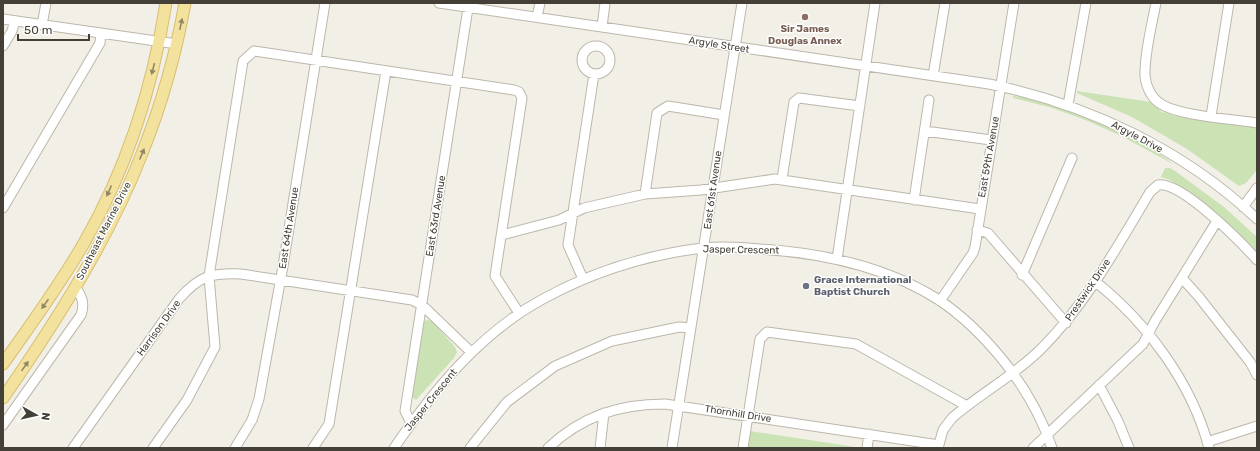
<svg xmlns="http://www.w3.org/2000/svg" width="1260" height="451" viewBox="0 0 1260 451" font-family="Rubik,sans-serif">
  <rect width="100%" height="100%" fill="#f2efe7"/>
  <path fill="#cae2b4" d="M1077,91L1151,102L1162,112L1176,116L1257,128V170L1246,183L1239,186L1187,149L1132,117L1077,93Z
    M1013,96C1049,99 1146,140 1173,164L1121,136L1083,119L1049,107L1013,98Z
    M1165,168H1170L1175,171L1224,207L1257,237V252L1220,216L1201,201L1170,180L1161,177Z
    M426,320L432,321L455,347L457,352L454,358L416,400L412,397L423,324Z
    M750,431L862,448H748Z"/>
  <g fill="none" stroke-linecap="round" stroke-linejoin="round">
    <g stroke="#bcb7ab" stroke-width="11">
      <path id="minor" d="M439,3L989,84C1088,104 1184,150 1257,219
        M1156,3C1152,24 1144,55 1145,76C1146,87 1152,99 1161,104C1179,116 1234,119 1257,123
        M537,17L540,3
        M3,19L177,44
        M42,25L46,3
        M602,27L605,3
        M582 60a14 14 0 1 1 28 0a14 14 0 1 1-28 0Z
        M3,46L12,31L15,21
        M933,76L945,3
        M1068,105L1086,3
        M1211,116L1229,3
        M925,131L991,140
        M782,179L794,102L799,98L860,106
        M645,194L657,113L668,106L724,115
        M914,200L929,100
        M1243,207L1257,188
        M3,208L100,43L101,33
        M977,230L988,233L1066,323
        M502,235L559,220L584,208L645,194L701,190L775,179L980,209
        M837,259L875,3
        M1022,275L1072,158
        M1182,278L1199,297L1250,362L1257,375
        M583,279L568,245L594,74
        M1096,282C1147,323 1192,383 1209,448
        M940,301L973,253L975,247L1014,3
        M1099,385L1118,421L1129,448
        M411,423L405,411L468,8
        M3,425L81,315C85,303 82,297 75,286
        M1207,442L1257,426
        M73,448L179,299C200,275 211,273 241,274L412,300L422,305L471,352
        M153,448L187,400L215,347L209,276L243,61L254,51L514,90L519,92L522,98L495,276L519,313
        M235,448L252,420L259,399L283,266L325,3
        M313,448L329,424L386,71
        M394,448C434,390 480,333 543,299C592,272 647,255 702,248C721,246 741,247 760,249C822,253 886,266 939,300C963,316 984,337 1002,359C1024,386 1041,415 1052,448
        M470,448L507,402L555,366L612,341L679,327L691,328
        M548,448C582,416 619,404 665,404L939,445
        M600,448L604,413
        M672,448L742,3
        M743,448L760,339L767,332L856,344L967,406
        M867,448L869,434
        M938,448L943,430L952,418C981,393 1015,375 1041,349C1087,303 1117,247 1150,192L1158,185C1181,181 1241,242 1257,260
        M1033,448L1143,344L1155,321L1217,221"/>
    </g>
    <g stroke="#d7bf70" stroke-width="13">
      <path id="major" d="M3,364C31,324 60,285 84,243C126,170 153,86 166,3
        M3,398C56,322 110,237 143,151C162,103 176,53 185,3"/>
    </g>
    <use href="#minor" stroke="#fff" stroke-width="9"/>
    <use href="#major" stroke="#f3e19e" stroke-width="11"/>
  </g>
  <defs><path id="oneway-solid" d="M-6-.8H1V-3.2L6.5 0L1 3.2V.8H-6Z"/></defs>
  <g fill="#938865">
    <use href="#oneway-solid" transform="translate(181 24) rotate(-78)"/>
    <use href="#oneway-solid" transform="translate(153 69) rotate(104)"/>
    <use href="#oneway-solid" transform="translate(142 154) rotate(-67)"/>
    <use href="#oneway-solid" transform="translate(109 191) rotate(114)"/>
    <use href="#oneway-solid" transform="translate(45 304) rotate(125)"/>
    <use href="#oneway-solid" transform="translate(25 366) rotate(-55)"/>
  </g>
  <circle fill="#8d6e63" stroke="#fff" stroke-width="1.5" cx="805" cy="17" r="4"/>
  <circle fill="#6b7280" stroke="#fff" stroke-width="1.5" cx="806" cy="286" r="4"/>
  <g text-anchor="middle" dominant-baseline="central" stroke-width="3" stroke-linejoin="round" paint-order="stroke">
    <g font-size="10" font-weight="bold" fill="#785e54" stroke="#fff">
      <text x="805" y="29">Sir James<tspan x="805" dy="12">Douglas Annex</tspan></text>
    </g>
    <g font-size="10" fill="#444037" stroke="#fff">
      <text transform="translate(719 45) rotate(9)">Argyle Street</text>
      <text transform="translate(1137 137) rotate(28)">Argyle Drive</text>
      <text transform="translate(989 157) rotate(-80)">East 59th Avenue</text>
      <text transform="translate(713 190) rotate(-82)">East 61st Avenue</text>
      <text transform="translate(436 216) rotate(-81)">East 63rd Avenue</text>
      <text transform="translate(289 228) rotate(-81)">East 64th Avenue</text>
      <text transform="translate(104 231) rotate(-63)">Southeast Marine Drive</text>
      <text transform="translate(741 250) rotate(1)">Jasper Crescent</text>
      <text transform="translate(1088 290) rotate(-56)">Prestwick Drive</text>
      <text transform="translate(159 328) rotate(-54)">Harrison Drive</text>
      <text transform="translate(431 400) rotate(-51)">Jasper Crescent</text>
      <text transform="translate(738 414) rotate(9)">Thornhill Drive</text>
    </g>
    <g font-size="10" font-weight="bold" fill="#5b616d" stroke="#fff" text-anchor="start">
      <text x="814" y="280">Grace International<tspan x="814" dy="12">Baptist Church</tspan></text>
    </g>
  </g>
  <rect width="1260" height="451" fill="none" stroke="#444037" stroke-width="8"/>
  <g transform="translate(36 415) rotate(98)" stroke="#ffffff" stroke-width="3" paint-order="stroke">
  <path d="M0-3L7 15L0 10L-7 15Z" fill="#444037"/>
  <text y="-6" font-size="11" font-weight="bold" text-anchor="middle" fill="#444037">N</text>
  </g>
  <path d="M18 34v6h71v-6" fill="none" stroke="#444037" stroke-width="2"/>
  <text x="24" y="34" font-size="12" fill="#444037" stroke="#ffffff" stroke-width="3" paint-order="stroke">50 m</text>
</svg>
